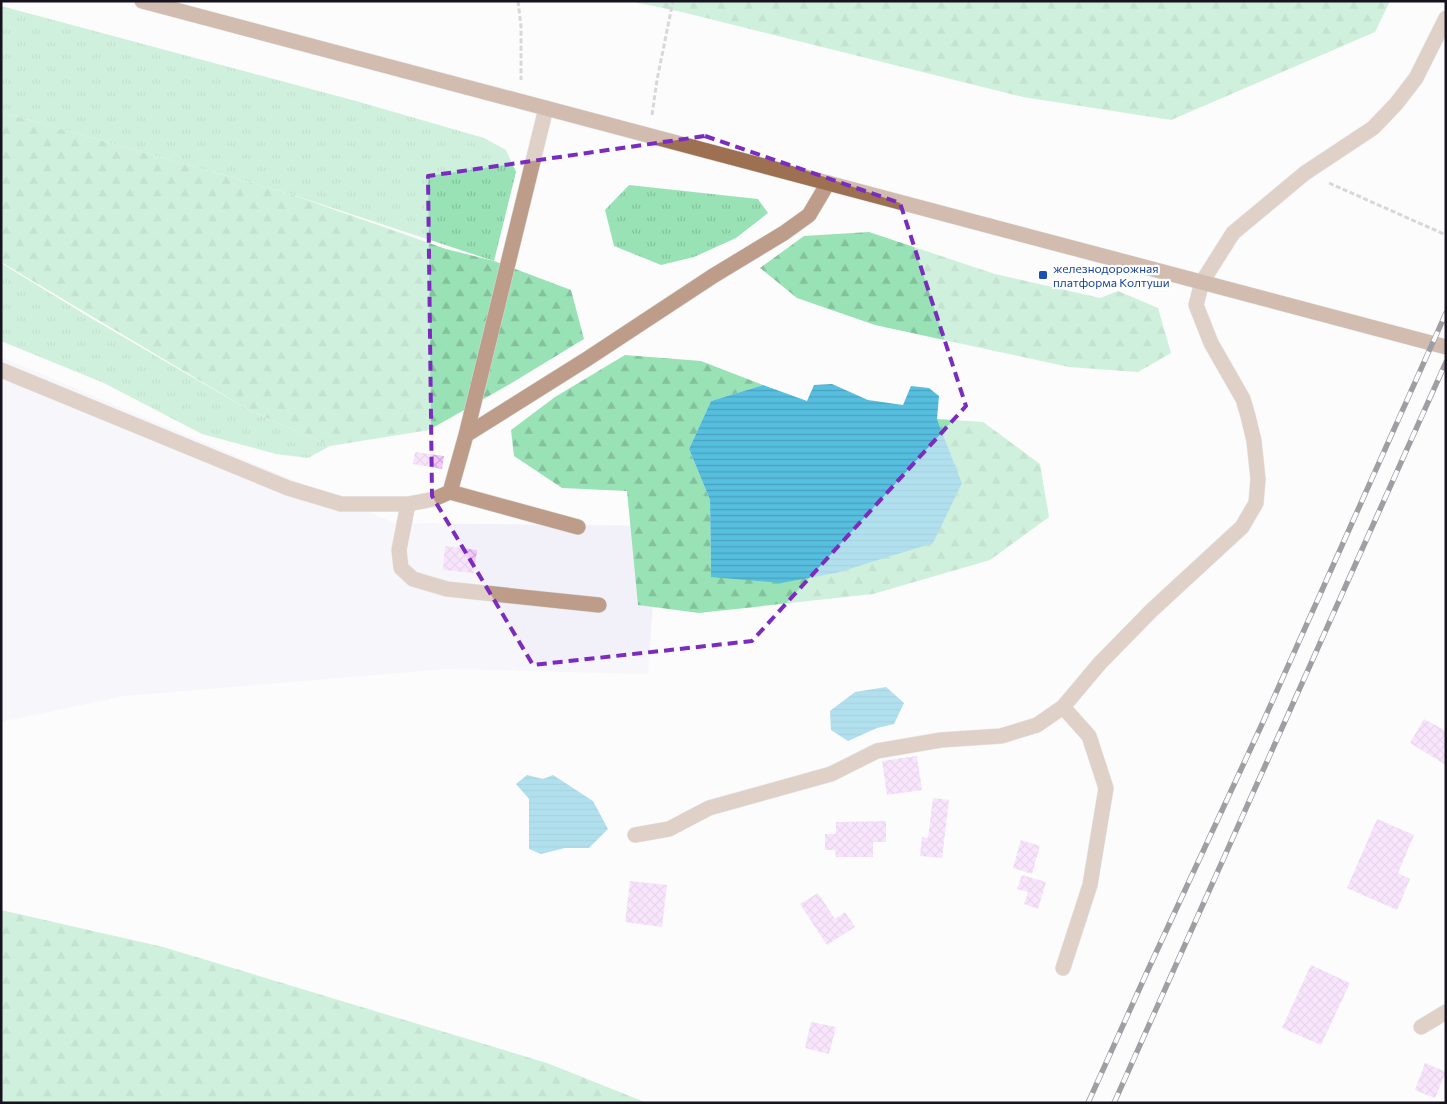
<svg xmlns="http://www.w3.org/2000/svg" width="1447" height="1104" viewBox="0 0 1447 1104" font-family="Commissioner,sans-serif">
  <defs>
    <pattern id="grass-tufts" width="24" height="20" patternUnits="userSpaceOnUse" patternTransform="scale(1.25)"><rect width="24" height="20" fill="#99e2b6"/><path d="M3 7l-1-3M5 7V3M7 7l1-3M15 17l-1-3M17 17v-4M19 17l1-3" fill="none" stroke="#83c19c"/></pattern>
    <pattern id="forest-firs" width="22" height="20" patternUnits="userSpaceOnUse" patternTransform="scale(1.25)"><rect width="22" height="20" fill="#99e2b6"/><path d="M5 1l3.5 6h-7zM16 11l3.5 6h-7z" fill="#83c19c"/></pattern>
    <pattern id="water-rules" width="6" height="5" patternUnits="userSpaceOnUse" patternTransform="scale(1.25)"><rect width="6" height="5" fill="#56bede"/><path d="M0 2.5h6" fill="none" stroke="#4aa2be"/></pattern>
    <pattern id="building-cross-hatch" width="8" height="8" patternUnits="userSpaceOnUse" patternTransform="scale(1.25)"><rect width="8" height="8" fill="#f4c8fc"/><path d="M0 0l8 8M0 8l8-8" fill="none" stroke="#d0abd8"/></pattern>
  </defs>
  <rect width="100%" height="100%" fill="#fcfcfc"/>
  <path fill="#f2f0f8" d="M1,357L395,523L658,526L648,674L445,669L124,696L1,722Z"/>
  <path fill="url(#grass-tufts)" d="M1,6L356,101L484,138L506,150L516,172L494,261L290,194L1,112Z
    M629,185L758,199L768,213L736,238L694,257L661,265L614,246L605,210Z
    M1,263L89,317L249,410L330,446L308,458L276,454L202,434L104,383L1,341Z"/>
  <path fill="url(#forest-firs)" d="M629,1H1390L1375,32L1171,120L1023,97L682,12Z
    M1,112L290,194L446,249L494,261L571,290L584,339L510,384L429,430L330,446L249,410L1,262Z
    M869,232L995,274L1100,298L1118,291L1158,308L1171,353L1138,372L1069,367L875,325L797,298L760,268L804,236Z
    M625,355L701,361L763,385L711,401L689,449L710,500L711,576L962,483L937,419L983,422L1040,464L1049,517L990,560L873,594L699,613L638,605L627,491L562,488L514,456L511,430L555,397Z
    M1,910L163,947L547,1063L647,1103H1Z"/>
  <path fill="url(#water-rules)" d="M832,384L868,400L903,405L911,386L929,388L939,396L937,419L962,483L933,543L836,573L781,583L711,577L710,500L689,449L711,401L763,385L807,401L814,385Z
    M886,687L904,703L894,724L877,728L848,741L831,730L830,711L855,692Z
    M527,775L543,779L553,775L593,801L608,829L589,848H565L541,854L529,849V799L516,784Z"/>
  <path fill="url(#building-cross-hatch)" d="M415,452L444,456L442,469L413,464Z
    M445,546L477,550L474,573L443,570Z
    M1424,719L1446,731V765L1410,743Z
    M917,756L922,790L887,795L882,761Z
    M933,798L949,800L942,858L920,856L922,837L928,838Z
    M1377,819L1414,835L1398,873L1410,879L1397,910L1347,888Z
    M886,821V842H873V857H836L835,850H825V834H836V822Z
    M1021,840L1040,846L1032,874L1013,868Z
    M1022,875L1046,882L1038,909L1024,904L1028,892L1017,889Z
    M630,881L667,885L662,927L625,922Z
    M818,893L835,919L845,912L855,927L827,945L800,904Z
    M1311,965L1350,983L1321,1045L1282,1028Z
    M811,1022L836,1027L829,1054L805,1048Z
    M1425,1063L1446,1072L1435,1098L1415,1090Z"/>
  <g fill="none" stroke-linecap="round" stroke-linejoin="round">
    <g stroke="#d7d7d8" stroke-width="16">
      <path id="lane" d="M1202,282L1233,233L1305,173L1373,128L1396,104L1416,78L1446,18
        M1,370L288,488L341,504H408L434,499L450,492L578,527
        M466,435L546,108
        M450,492L466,435L587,359L713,276L784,233L809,215L828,183
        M408,504L399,550L401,568L413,579L447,589L599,605
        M1063,707L1089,736L1106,788L1090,885L1063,968
        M1421,1027L1446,1012"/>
    </g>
    <g stroke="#d7d7d8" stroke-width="16">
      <path id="street" d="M635,835L669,829L709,808L831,774L877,751L941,740L1001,736L1037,725L1063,707L1100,663L1152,610L1242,527L1256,503L1258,479L1254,441L1248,416L1243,399L1211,343L1196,305L1202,282"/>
    </g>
    <g stroke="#d7d7d8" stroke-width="16">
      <path id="secondary" d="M142,1L1446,347"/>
    </g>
    <path stroke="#adacb0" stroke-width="3" stroke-dasharray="5 2.5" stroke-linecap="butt" d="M518,1L521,26V80
      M652,115L657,80L673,1
      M1329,183L1446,235"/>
    <use href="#lane" stroke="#bd9d89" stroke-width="15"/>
    <use href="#street" stroke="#bd9d89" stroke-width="15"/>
    <use href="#secondary" stroke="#9d7052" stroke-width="15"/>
    <g stroke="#302d38" stroke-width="5.5">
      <path id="rail" d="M1088,1103L1147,972L1263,722L1446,313
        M1114,1103L1446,362"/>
    </g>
    <use href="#rail" stroke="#fff" stroke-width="4" stroke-dasharray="11" stroke-linecap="butt"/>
  </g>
  <path d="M0 0H1447V1104H0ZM705,136L900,203L966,406L752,641L533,665L432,496L428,176Z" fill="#fcfcfc" fill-opacity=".55" fill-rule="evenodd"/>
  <path fill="none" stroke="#7b2cbf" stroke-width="4" stroke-dasharray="10 6" stroke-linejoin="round" d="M705,136L900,203L966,406L752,641L533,665L432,496L428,176Z"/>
  <rect fill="#1a4fb4" stroke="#fff" stroke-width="2" x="1038" y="270" width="10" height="10" rx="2.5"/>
  <g text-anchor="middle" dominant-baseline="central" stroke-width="4.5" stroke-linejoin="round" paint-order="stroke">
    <g font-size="12" fill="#164399" stroke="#fff" text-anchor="start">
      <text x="1053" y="268">железнодорожная<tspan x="1053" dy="14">платформа Колтуши</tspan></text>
    </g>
  </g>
  <rect width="1447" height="1104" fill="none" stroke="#16121e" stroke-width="5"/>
</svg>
